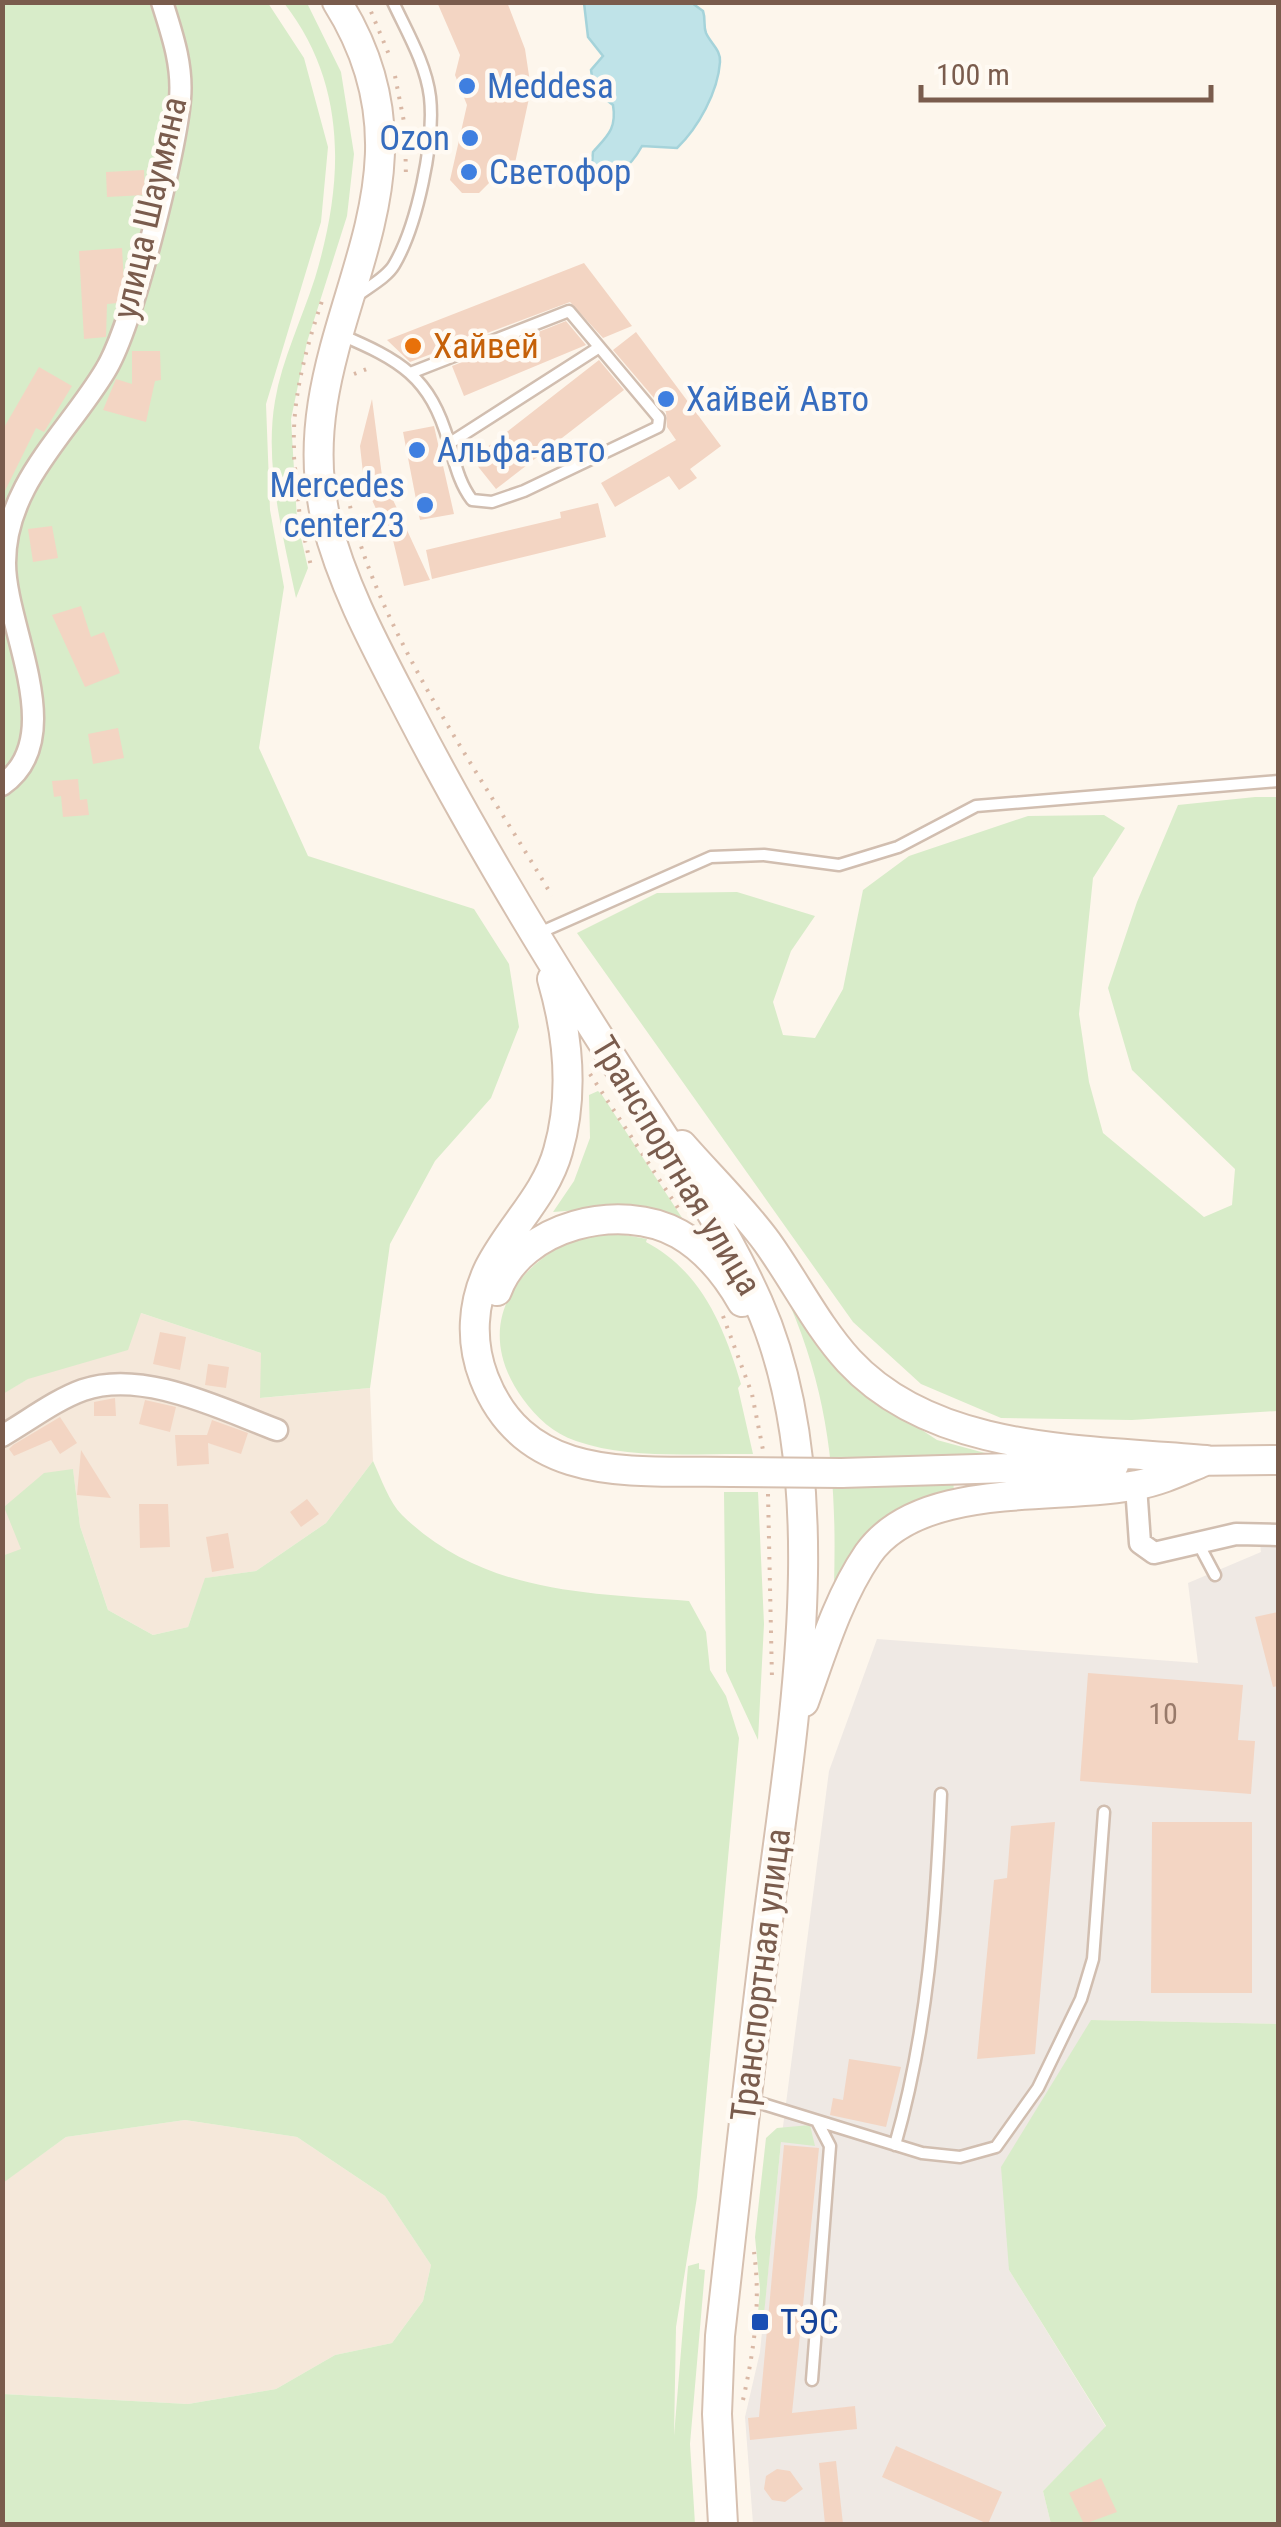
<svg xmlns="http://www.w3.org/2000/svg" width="1281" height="2527" viewBox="0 0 1281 2527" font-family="'Roboto Condensed',sans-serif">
  <rect width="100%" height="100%" fill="#fdf6ec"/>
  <path fill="#f5e8da" d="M141,1313L261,1353V1398L370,1388L373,1461L326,1523L256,1571L206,1578L188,1627L153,1635L108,1610L80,1526L73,1470L21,1550L3,1556L2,1394Z
    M185,2120L297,2137L385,2196L431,2265L423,2301L392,2343L335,2355L276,2389L188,2404L3,2394L2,2183L66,2137Z"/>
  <path fill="#efe9e4" d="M1259,1535L1278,1536V2024L1091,2020L1009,2270L1106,2427L1043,2491L1051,2524H753L745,2417L760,2352L781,2142L829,1771L877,1639L1198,1663L1188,1583L1261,1552Z"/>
  <path fill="#d8ecc9" d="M3,3H268L304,58L328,147L321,222L266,404L270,510L284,587L259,748L308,856L474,909L509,964L519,1027L491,1098L435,1161L390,1244L370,1388L260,1398L261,1353L141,1313L128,1350L28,1379L3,1394Z
    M284,3H307L341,72L354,154L347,216L307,342L291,419L297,520L308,568L296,598C283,536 264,465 275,401C282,359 302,319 315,278C344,182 348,85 284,3Z
    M1255,797H1278V1411L1132,1420L1001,1418L921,1384L853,1322L577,933L657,893L737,892L815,916L791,951L773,1002L783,1035L815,1038L843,989L863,890L909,856L1028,816L1104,815L1125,828L1093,878L1079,1014L1089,1082L1103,1133L1204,1217L1232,1205L1235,1169L1132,1070L1108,988L1137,902L1178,805Z
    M598,1091L602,1095L688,1227L631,1206L553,1212L574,1181L590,1138L589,1095Z
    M598,1230L647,1239L646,1242C701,1271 724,1326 741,1384L738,1388L753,1454C696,1453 630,1460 576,1441C553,1433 537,1418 523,1399C467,1322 520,1255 598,1230Z
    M783,1289L881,1403L937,1440L996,1456L951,1455L955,1503L846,1565L834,1585C837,1475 829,1390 783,1289Z
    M373,1461C381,1478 389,1502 402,1515C482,1593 585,1593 689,1601L706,1632L710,1670L726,1696L739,1738L697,2197L676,2327L674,2436L688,2266L699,2263V2269L705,2270L690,2444L695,2524H3V2394L188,2404L276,2389L335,2355L392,2343L423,2301L431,2265L385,2196L297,2137L185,2120L66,2137L3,2183L2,1556L21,1549L4,1507L44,1473L73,1469L80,1526L108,1610L153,1635L188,1627L205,1578L256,1571L326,1523Z
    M724,1492H758L764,1624L758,1740L726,1671Z
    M1091,2020L1278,2024V2524H1051L1043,2491L1106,2426L1009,2270L1001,2167Z
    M810,2125L815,2146L781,2142L763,2325H757L760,2289L755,2237L766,2138L777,2128Z"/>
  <path fill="#bfe3e8" stroke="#a5d3da" stroke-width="2.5" d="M584,3H692L703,11C706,20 703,25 706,33C711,44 721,50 720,62C718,92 698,128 677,148L642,146C631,166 613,185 592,165L593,152C607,136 617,129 613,105L594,90L591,70L603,56L588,37Z"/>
  <path fill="#f3d5c3" d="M437,2H507L525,49L531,89L515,163L496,158L491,181L479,193H462L450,180L467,105L455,75L460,55Z
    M144,170L145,195L107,197L106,172Z
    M122,248L124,283L118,303L107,304L106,337L84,339L79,251Z
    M584,263L632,326L603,338L570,302L410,362L387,340Z
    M566,321L586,345L464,396L452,366Z
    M636,332L721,446L690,469L697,478L679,490L669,476L615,507L601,483L676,440L667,427L666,412L613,350Z
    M132,351H160L161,380L155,381L146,422L103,410L116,379L132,384Z
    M599,360L624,390L496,489L472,459Z
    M39,367L72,386L44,432L36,428L2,497V431Z
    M372,399L382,476L430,580L404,586L392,536L389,538L364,482L360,446Z
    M434,426L454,514L420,520L403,432Z
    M598,503L606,537L432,579L426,550L561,518L560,512Z
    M52,526L58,558L33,562L28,529Z
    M81,606L91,637L104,632L120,673L85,687L52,615Z
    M118,728L124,758L93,764L88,734Z
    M78,779L80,800L87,799L89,815L63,817L61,796L54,797L52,781Z
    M160,1332L186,1337L180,1370L153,1364Z
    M208,1364L229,1367L226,1388L205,1385Z
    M115,1398L116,1416H94V1402Z
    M145,1400L176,1407L170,1432L139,1424Z
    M60,1417L77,1443L60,1454L51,1440L14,1456L9,1449L13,1445Z
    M212,1420L248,1433L241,1454L208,1443L209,1464L177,1466L175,1435H207Z
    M81,1450L111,1498L77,1495Z
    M307,1499L319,1514L301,1527L290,1512Z
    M139,1504H168L170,1547L140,1548Z
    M228,1533L234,1568L212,1572L206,1537Z
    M1278,1612V1686L1273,1687L1255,1617Z
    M1088,1673L1243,1685L1238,1740L1255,1741L1251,1794L1080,1781Z
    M1055,1822L1035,2054L977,2059L994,1880L1007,1878L1011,1826Z
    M1152,1822H1252V1993H1151Z
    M849,2059L901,2067L886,2127L830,2115L833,2098L843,2100Z
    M784,2145L819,2148L792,2413L855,2406L857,2429L750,2440L748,2418L759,2417Z
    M896,2446L1002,2492L988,2524L882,2477Z
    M836,2461L843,2524H825L819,2463Z
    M777,2469L790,2471L803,2489L785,2502L772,2500L764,2489L766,2476Z
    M1101,2478L1117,2512L1084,2524L1069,2493Z"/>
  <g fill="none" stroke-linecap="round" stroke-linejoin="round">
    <g stroke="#d1beb0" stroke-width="15">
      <path id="service" d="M358,295C370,286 387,277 394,265C417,226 435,142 430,97C426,64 407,32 393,2
        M339,334C400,360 430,376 449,443C455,463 459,483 472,500L492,502L524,491L658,427L659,418L569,311L413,372
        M450,443L598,348
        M539,933L711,857L764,855L839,865L898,847L976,806L1278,781
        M1198,1543L1215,1575
        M747,2099L922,2153L960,2157L996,2147L1038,2088L1081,1999L1093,1959L1104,1812
        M895,2145C928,2030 936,1912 941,1794
        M812,2380L830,2146L818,2123"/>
    </g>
    <g stroke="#d1beb0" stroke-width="25">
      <path id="minor" d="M2,785C70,738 5,628 5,563C5,485 67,434 105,371C132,328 176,152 180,99C183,65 172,34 162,2
        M2,1436C28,1421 55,1400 83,1390C143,1369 221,1409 277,1430
        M1136,1486L1140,1543L1154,1553L1236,1534L1278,1535"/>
    </g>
    <g stroke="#d6c0b0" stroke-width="32">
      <path id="secondary" d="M337,2C458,194 281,330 326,520C343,588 378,651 410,713C471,831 540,945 611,1056C662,1136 720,1216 758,1302C839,1483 791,1737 767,1928C750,2064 735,2200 720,2336L717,2414L723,2524
        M552,979C568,1034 574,1095 558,1151C546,1195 509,1228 489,1268C472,1303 470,1342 484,1378C526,1486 636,1470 732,1472
        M682,1145C710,1177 742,1208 767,1242C795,1281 817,1326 849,1361C936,1455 1089,1449 1206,1460
        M497,1291C521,1225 621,1201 679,1234C707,1250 726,1274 742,1302
        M1187,1461L1278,1460
        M841,1473L1114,1465
        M804,1702C822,1652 838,1598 868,1554C920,1480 1059,1501 1137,1485C1160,1481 1181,1471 1203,1462"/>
    </g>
    <path stroke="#d9b8a5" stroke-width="4" stroke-dasharray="2.5 8" stroke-linecap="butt" d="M367,2L390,57
      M395,76L405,127L406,180
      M354,374L372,367
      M294,448C292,398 306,348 322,301
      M294,457L300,519L311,566
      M350,506C378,634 485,781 552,896
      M590,1074L678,1208
      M723,1316L752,1394L763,1450
      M768,1494L772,1679
      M743,2400C754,2350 761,2303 754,2252"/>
    <use href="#service" stroke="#fff" stroke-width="10"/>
    <use href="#minor" stroke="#fff" stroke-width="20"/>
    <use href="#secondary" stroke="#fff" stroke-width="28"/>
    <g stroke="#d6c0b0" stroke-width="32" stroke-linecap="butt">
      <path id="secondary-bridge" d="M732,1472L841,1473"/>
    </g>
    <use href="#secondary-bridge" stroke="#fff" stroke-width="28"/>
  </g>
  <g fill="#3f7fe0" stroke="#fffaf3" stroke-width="4">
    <circle cx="467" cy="86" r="10"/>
    <circle cx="470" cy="138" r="10"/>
    <circle cx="469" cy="172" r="10"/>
    <circle cx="666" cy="399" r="10"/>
    <circle cx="417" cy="450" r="10"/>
    <circle cx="425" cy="505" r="10"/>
  </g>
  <circle fill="#e8710a" stroke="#fffaf3" stroke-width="4" cx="413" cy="346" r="10"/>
  <rect fill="#1a4fb4" stroke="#fffaf3" stroke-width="4" x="750" y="2312" width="20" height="20" rx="5"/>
  <g text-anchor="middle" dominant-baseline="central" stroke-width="9" stroke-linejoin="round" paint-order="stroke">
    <g font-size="30" fill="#987a6a">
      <text x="1163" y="1713">10</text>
    </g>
    <g font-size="35" fill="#366cbe" stroke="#fffaf3" text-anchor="start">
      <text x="487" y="86">Meddesa</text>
      <text x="450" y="138" text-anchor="end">Ozon</text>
      <text x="489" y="172">Светофор</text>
      <text x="686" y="399">Хайвей Авто</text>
      <text x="437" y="450">Альфа-авто</text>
      <text x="405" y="485" text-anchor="end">Mercedes<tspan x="405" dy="40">center23</tspan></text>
    </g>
    <g font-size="35" fill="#7a5c4d" stroke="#fffaf3">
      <text transform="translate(150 208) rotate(-77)">улица Шаумяна</text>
      <text transform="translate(676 1166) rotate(59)">Транспортная улица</text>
      <text transform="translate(761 1975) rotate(-83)">Транспортная улица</text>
    </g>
    <g font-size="35" fill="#c56008" stroke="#fffaf3" text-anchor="start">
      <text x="433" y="346">Хайвей</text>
    </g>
    <g font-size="35" fill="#164399" stroke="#fffaf3" text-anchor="start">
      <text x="780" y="2322">ТЭС</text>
    </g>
  </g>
  <rect width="1281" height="2527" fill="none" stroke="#7a5c4d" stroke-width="10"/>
  <path d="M921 85v15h290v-15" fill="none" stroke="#7a5c4d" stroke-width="5"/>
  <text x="936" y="85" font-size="30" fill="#7a5c4d" stroke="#fffaf3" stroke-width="8" paint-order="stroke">100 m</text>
</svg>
